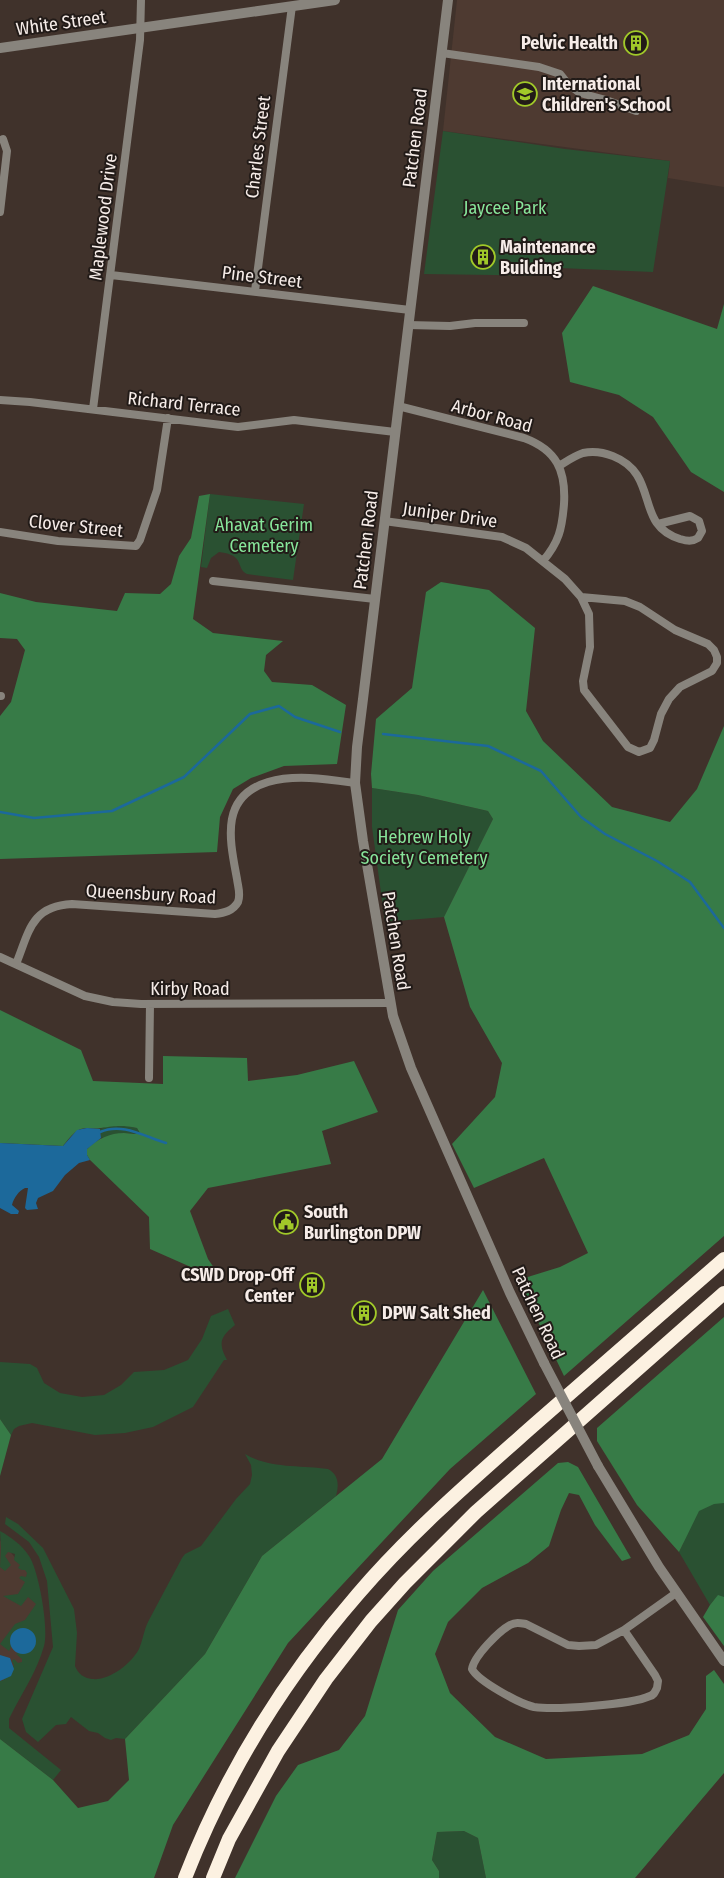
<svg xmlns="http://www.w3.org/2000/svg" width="724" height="1878" viewBox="0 0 724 1878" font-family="'Fira Sans Condensed',sans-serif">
  <rect width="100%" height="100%" fill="#40322b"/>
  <path fill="#4e3a31" d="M457,0H724V187L668,178L670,161L443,131Z
    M0,1540L37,1583V1645L0,1700Z"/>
  <path fill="#2a5132" d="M443,131L565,149L670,161L653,272L560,268V276L424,274Z
    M210,494L304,504L293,580L247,574C235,568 246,555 219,552L211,558L207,568L201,567Z
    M372,788L418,795L488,811L493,819L444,917L385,922L372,827Z
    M110,1125H122L137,1128L140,1133L137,1134L123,1133L101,1138L100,1129Z
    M228,1309L235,1325C220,1337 218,1343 227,1360H224L193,1407L153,1427L125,1433L95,1435L32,1423L19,1426L14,1429L11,1435L0,1419V1362L30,1364L37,1368L44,1383L60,1393L82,1397L104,1395L121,1385L134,1372L164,1370L188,1360L202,1339L211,1316Z
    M724,1360V1617L714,1600L710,1605L679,1552L683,1544Z
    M245,1454C270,1469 301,1465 328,1469C339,1475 339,1485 336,1496L262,1556L205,1654L125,1739L116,1738L111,1740L105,1738L98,1733L89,1731L71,1717L66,1724L56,1725L38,1742L26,1732L22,1719L53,1647L47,1581L39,1557L29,1542L5,1524L6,1517L18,1524L43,1548L74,1609L77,1633L75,1666C78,1674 84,1678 92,1679C109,1681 131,1664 139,1649C143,1640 144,1629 149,1620C160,1599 171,1579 182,1558L185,1554L201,1546L236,1499L250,1484L252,1475L251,1465Z
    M0,1531C11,1537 22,1545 29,1556C39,1571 49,1629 44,1646C37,1672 21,1694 9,1719V1728L61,1770L53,1780L0,1739V1681L4,1680L14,1665L12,1661L14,1659L18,1663L22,1662V1659L16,1654L18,1653L29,1652L35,1646L10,1638L11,1647L9,1651L0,1644L15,1624L25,1620L36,1604L28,1597L21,1606L3,1596L18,1594L25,1582L19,1578L21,1576L26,1577L27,1573L25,1570H22L18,1568L20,1565L14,1560L15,1554L8,1552L5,1556L11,1565L5,1571L0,1567L1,1548Z
    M464,1831L478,1838L486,1878H439V1871L432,1860L437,1832Z"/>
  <path fill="#377b47" d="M593,286L717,329L724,304V492L691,472L653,417L619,395L570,382L562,333Z
    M210,494L193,619L213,633L283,641L266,655L264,671L272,682L312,685L346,705L337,764L284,766L251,778L233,789L220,817L217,852L0,859V716L11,702L25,650L17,639L0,638V593L36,602L117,611L125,593L160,594L171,584L179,556L191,538L199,496Z
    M441,582L489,590L535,628L526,711L543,741L612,807L670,822L697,789L724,726V1236L564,1376L518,1280L560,1267L588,1253L544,1158L474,1188L452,1144L495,1097L502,1063L470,1007L444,917L493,819L488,811L418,795L372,788L371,774L376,719L412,688L426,592Z
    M0,1010L81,1050L93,1081L163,1084V1056L247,1058L248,1081L297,1075L354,1061L378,1112L322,1131L331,1164L208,1188L190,1211L208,1259L219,1275L211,1280L193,1268L150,1249L149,1217L90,1160L87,1155V1149C97,1139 110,1133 124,1133C130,1133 134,1135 140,1133L137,1128C121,1125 116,1126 101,1128C93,1130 84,1126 77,1131C72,1134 67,1141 63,1146L0,1143Z
    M483,1290L536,1394L450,1469L288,1643L173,1825L154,1878H0V1739L53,1780L78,1808L108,1801L129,1780L125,1739L205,1654L262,1556L382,1459Z
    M724,1317V1503L714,1504L699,1511L679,1552L637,1505L597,1441V1428Z
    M0,1419L11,1435L0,1476Z
    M568,1462L578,1467L631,1558L622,1561L595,1525L579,1495L569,1493L561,1510L549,1546L528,1563L482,1588L448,1622L435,1654L450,1693L495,1737L546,1759L642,1754L689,1735L706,1709V1676L714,1670L724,1684V1773L635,1878H486L478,1838L464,1831L437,1832L432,1860L439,1871V1878H235L276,1796L298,1765L339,1750L365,1716L398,1610L433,1571L558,1463Z
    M718,1595L724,1597V1646L703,1617L710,1605Z"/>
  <path fill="#1c699b" d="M87,1128L100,1129L101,1138L87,1149V1155L90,1160L79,1163L65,1175L53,1191L38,1198L36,1203L38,1209L27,1210L25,1208L28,1188H25C19,1191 14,1197 12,1205L19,1211L18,1214H11L0,1208V1143L63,1146L77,1130Z
    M10 1641a13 13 0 1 1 26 0a13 13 0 1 1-26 0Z
    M0,1655L10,1658L14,1669L11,1676L0,1681Z"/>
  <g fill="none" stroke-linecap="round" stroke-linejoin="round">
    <path stroke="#1c699b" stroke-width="2.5" d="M383,734L488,746L541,771L581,817L605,834L657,861L690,882L724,928
      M0,812L34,818L112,811L184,777L250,714L279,706L295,717L340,732
      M100,1132C123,1122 145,1137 166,1143"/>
    <path stroke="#88847d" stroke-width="8" d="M442,53L539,67L560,74L568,84L580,93L606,100L636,111
      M0,212L7,151L3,139
      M111,275L410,310
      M255,291L292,6
      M408,325L450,326L475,323H524
      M0,400L30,402L238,427L294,420L395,432
      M398,406L524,438C557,450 566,471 564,504C562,529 559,542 543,561
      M93,409L140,40L141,0
      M559,466C567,461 574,456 583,453C602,449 626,458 637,475C652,499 645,528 680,539C687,541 692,542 698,538L702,531L699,521L690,516L658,524
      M384,521L502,537L526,548L565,579L581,597L589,614L590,647L583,681L584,690L628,747L639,752L650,748L654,740L661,714L669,699L680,687L712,671L717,663V657L714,650L708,644L675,630L640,607L625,601L581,597
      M0,532L58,541L136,546L140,540L157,490L168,418
      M213,581L375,599
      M0,696H1
      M0,957L85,996L113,1002L141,1004L390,1003
      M16,964C29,932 31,906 72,904L215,914C224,913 233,911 238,902C241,894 238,887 237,879C230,841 219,797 268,782C295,774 327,779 355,783
      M149,1078L150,1004
      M624,1630L655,1675L658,1681L657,1688C655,1692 654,1695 650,1696C630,1705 555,1710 534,1707C520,1704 478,1681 472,1669C474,1656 499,1631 510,1625C516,1622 520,1623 526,1624L568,1645L579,1646L596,1645L624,1630L676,1593"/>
    <path stroke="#88847d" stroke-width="10" d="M448,0L363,699L357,747L355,783L363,841L393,1016L411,1068L510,1293L544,1363
      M0,48L335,0
      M598,1466L659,1567L724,1661"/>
    <path stroke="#fcf1e1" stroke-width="14" d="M185,1878C225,1775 285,1678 358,1594C411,1532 474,1478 535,1424C598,1369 661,1314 724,1259
      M213,1878L229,1839L278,1751L326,1679L371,1621L405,1583L476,1512L724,1293"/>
    <path stroke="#88847d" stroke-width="10" d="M544,1363L598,1466"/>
  </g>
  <defs>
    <g id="building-ring" transform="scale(1.25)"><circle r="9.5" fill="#221b18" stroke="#a1c929" stroke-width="1.5"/><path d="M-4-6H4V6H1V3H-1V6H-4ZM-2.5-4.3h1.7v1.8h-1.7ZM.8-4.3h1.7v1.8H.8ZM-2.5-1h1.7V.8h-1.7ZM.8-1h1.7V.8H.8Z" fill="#a1c929"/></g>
    <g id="school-ring" transform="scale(1.25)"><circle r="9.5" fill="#221b18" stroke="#a1c929" stroke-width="1.5"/><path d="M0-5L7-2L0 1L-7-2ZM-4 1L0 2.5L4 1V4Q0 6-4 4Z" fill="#a1c929"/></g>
    <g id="civic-ring" transform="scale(1.25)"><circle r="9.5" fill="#221b18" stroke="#a1c929" stroke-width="1.5"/><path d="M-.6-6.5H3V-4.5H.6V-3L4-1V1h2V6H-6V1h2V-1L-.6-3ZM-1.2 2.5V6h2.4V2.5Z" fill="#a1c929"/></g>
  </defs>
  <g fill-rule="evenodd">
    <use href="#building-ring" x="636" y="43"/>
    <use href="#school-ring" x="525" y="94"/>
    <use href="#building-ring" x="483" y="257"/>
    <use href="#civic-ring" x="286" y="1222"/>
    <use href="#building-ring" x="312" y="1285"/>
    <use href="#building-ring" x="364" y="1313"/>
  </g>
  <g text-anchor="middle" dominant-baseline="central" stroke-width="4" stroke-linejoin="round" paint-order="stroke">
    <g font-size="18" fill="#f6ece8" stroke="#221b18">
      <text transform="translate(61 23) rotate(-8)">White Street</text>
      <text transform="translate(415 138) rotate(-83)">Patchen Road</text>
      <text transform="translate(258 147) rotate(-83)">Charles Street</text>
      <text transform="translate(103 217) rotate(-83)">Maplewood Drive</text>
      <text transform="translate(262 277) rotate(7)">Pine Street</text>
      <text transform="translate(184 404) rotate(6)">Richard Terrace</text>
      <text transform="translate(492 416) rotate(15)">Arbor Road</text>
      <text transform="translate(450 515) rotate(8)">Juniper Drive</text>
      <text transform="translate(76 526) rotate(6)">Clover Street</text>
      <text transform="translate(366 540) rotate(-83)">Patchen Road</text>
      <text transform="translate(151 894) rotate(3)">Queensbury Road</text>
      <text transform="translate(396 941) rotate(81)">Patchen Road</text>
      <text x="190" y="989">Kirby Road</text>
      <text transform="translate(538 1313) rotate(65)">Patchen Road</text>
    </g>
    <g font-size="18" font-weight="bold" fill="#f6ece8" stroke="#221b18" text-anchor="start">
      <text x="618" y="43" text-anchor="end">Pelvic Health</text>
      <text x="542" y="84">International<tspan x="542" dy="21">Children's School</tspan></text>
      <text x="500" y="247">Maintenance<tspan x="500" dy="21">Building</tspan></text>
      <text x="304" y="1212">South<tspan x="304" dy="21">Burlington DPW</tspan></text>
      <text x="294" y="1275" text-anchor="end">CSWD Drop-Off<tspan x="294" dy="21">Center</tspan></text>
      <text x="382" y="1313">DPW Salt Shed</text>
    </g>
    <g font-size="18" fill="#87e59a" stroke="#221b18">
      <text x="505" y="208">Jaycee Park</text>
      <text x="264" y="525">Ahavat Gerim<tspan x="264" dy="21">Cemetery</tspan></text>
      <text x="424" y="837">Hebrew Holy<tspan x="424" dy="21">Society Cemetery</tspan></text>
    </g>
  </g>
</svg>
